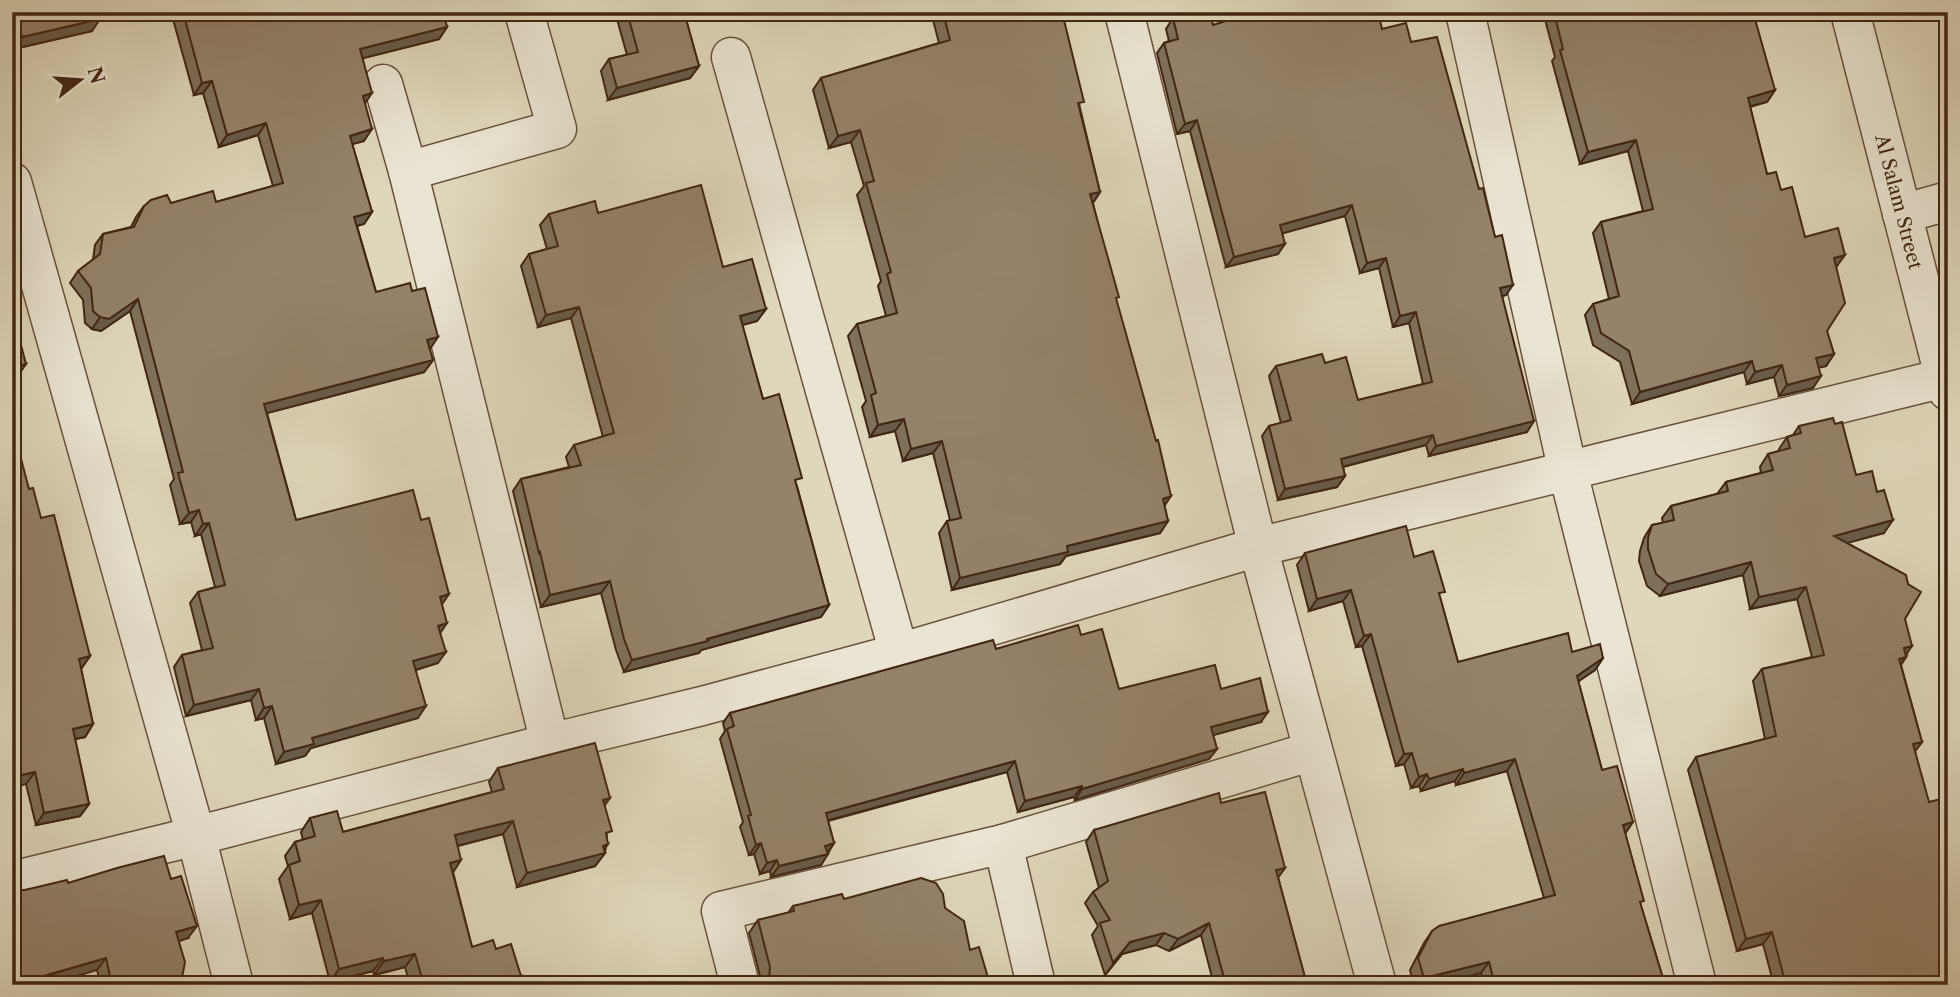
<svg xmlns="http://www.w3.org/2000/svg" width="1960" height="997" viewBox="0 0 1960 997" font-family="'Libre Caslon Text',serif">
  <rect width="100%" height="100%" fill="#dfd7bb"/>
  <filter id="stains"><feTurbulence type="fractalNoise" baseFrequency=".00286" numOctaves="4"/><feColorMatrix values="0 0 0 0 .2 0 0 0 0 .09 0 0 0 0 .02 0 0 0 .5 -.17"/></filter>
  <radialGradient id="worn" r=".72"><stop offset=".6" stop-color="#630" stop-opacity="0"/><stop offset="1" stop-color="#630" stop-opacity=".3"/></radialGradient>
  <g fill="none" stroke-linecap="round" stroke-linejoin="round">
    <g stroke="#69523d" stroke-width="41">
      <g id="street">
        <path d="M1124,12L1258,547L1377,985"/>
        <path d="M1465,12L1568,472L1697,985"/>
        <path id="s1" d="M1850,12L1948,391"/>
        <path d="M731,57L899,653"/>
        <path d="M383,84L408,171L550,743"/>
        <path d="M408,171L557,129L524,12"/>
        <path d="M12,182L196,836L234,985"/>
        <path d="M1902,214L1948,201"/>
        <path d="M1003,844L1036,985"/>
        <path d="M12,881L196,836L550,743L702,706L899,653L1258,547L1944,378"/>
        <path d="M740,985L721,911L1003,844L1313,751"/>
      </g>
    </g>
    <use href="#street" stroke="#eae5d3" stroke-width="38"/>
  </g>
  <path fill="#7f705b" stroke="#422613" stroke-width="2" d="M12,12H99L92,31L14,49L12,43Z
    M171,12H457L444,16L447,27L439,39L363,58L365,103L364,141L352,144L372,212L364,224L357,226L376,292L429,349L433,360L424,372L267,413L296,520L442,605L438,663L416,670L418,718L311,748L305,756L276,764L264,718L256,720L251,700L186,716L174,667L182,655L202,650L190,603L198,592L215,587L201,534L195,536L191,522L180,524L170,485L174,479L130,311L101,331L92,329L85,323L83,300L70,283L78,271L93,260L95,245L103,234L131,227L136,217L144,206L171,203L216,202L273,186L258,135L219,147L203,93L194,95Z
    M615,12H684L699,66L690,78L608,100L601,71L609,59L627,55Z
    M931,12H1062L1080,108L1100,192L1093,203L1168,521L1160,533L1066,556L1060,564L952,590L939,533L947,521L950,520L933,453L903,461L895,431L870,437L862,407L866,401L848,336L857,324L886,316L878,286L881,281L857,195L864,186L851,142L829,148L813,90L821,78L939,43Z
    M1543,12H1723L1725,19L1775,90L1767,102L1750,107L1767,174L1781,190L1805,237L1837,266L1836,267L1827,331L1834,354L1826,366L1818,367L1813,388L1779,396L1774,377L1747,384L1744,372L1632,404L1620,362L1593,345L1585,315L1593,304L1609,299L1593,233L1601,222L1643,211L1628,151L1580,164L1552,61L1555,57Z
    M1173,18L1213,25L1382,29L1411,42L1506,295L1502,296L1527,432L1429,456L1426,445L1343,467L1345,476L1337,487L1278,500L1262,436L1269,426L1281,423L1269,376L1276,366L1325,363L1358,400L1423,384L1409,323L1393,327L1379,268L1360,273L1345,216L1283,233L1278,254L1226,267L1190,131L1177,134L1157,53L1164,43L1169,41L1166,29Z
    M1948,65V107L1940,76Z
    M598,213L723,267L766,309L757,321L742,325L763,399L797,486L829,605L821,617L701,650L699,653L624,672L616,650L601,593L541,607L513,491L521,479L569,467L566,457L574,445L603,437L571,318L538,327L521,266L529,254L547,249L540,225L549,214Z
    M1835,424L1856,475L1884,533L1846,543L1905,619L1906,657L1901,665L1922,742L1915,751L1948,985H1774L1763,944L1737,951L1688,770L1696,757L1765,739L1753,681L1762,669L1812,657L1797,599L1750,609L1743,575L1660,596L1647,586L1639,561L1640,551L1644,538L1652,525L1663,523L1662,518L1671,506L1717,494L1726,482L1761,473L1760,467L1768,454L1779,451V449L1787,437L1793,435L1799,426Z
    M29,489L41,518L90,656L81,669L93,724L85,737L75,739L89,804L80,816L36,825L26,784Z
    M1305,553L1414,557L1440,598L1458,662L1572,652L1603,658L1595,670L1578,681L1602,770L1625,833L1641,906L1665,985H1484L1481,973L1437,985H1414L1410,970L1424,943L1432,931L1544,898L1507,771L1456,785L1455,781L1421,791L1419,786L1411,788L1404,764L1396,766L1362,646L1356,647L1343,601L1309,611L1297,565Z
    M1081,635L1119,689H1221L1261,722L1213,735L1217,749L1209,759L1075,800L1074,797L1018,812L1007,772L828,821L834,843L821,865L771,877L770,871L760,874L754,854L749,855L740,827L743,822L720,739L725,731L723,723L730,713L996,649Z
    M498,768L604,806L607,838L605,853L595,866L517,887L503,834L458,846L453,872L472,947L496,949L521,976L515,985H410L405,967L374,975L373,971L330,982L312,913L290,919L279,879L288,866L285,856L295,842L303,840L301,832L310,818L343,832L492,792L489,782Z
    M1221,803L1285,868L1278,877L1307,985H1214L1201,935L1169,951L1156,945L1122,954L1105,975L1092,935L1098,926L1085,903L1093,892L1099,888L1086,842L1094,830Z
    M68,883L188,938L179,941L180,985H101L97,970L15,890H25Z
    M844,899L945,908L989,981L997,985H761V980L749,933L758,920L788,913L793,906Z"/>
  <path fill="#685b4a" stroke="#422613" stroke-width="2" d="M438,12H457L433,18Z
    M100,19L92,31L14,49L22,37Z
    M447,27L439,39L352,61L360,49Z
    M699,66L690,78L608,100L617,88Z
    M212,81L203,93L194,95L202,83Z
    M1775,90L1767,102L1740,109L1748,98Z
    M372,93L364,105L363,96Z
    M1197,120L1190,131L1177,134L1185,124Z
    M266,123L258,135L219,147L227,135Z
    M372,129L364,141L342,147L350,136Z
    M860,130L851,142L829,148L838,136Z
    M1636,140L1628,151L1580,164L1588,152Z
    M1100,192L1092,204L1090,194Z
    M1352,205L1345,216L1273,236L1280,225Z
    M372,212L364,224L346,229L354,217Z
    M1285,244L1278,254L1226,267L1234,257Z
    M1845,255L1837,266L1826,270L1834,258Z
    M1386,258L1379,268L1360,273L1367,263Z
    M1513,285L1506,295L1493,299L1500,288Z
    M138,299L130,311L101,331L92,329L100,317Z
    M579,307L571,318L538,327L546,315Z
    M766,309L757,321L732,328L740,316Z
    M1416,312L1409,323L1393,327L1400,316Z
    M438,337L430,349L427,340Z
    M1834,354L1826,366L1808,370L1816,358Z
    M433,360L424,372L256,416L264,404Z
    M1752,361L1744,372L1632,404L1640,392Z
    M26,364L18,376L12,378V368Z
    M1782,365L1774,377L1747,384L1755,372Z
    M1821,376L1813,388L1779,396L1787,385Z
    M904,419L895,431L870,437L878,425Z
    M1534,421L1527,432L1429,456L1436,446Z
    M1433,435L1426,445L1334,469L1341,459Z
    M942,441L933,453L903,461L911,449Z
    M1345,476L1337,487L1278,500L1285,489Z
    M1171,496L1163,508V499Z
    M199,510L191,522L180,524L189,513Z
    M1893,520L1884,533L1825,549L1834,536Z
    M1168,521L1160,533L1066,556L1060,564L952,590L960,578L1067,546Z
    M209,523L201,534L195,536L203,524Z
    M1751,562L1743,575L1660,596L1668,584Z
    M610,581L601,593L541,607L550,595Z
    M1806,587L1797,599L1750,609L1759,597Z
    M1351,590L1343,601L1309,611L1317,599Z
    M449,594L441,606L440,597Z
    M829,605L821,617L701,650L699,653L624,672L632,660Z
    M447,623L439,635L438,626Z
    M1371,634L1362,646L1356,647L1364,636Z
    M1912,646L1904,658L1906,657L1898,669L1890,671L1904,648Z
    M446,652L438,663L405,673L413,661Z
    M90,656L81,669L70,672L79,659Z
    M1603,658L1595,670L1569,688L1577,676Z
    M259,689L251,700L186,716L194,705Z
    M272,706L264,718L256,720L264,708Z
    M426,706L418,718L311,748L305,756L276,764L284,752L312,738Z
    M1268,712L1261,722L1203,738L1211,727Z
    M93,724L85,737L65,741L73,729Z
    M1922,742L1913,754V744Z
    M1217,749L1209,759L1075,800L1082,789Z
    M1412,753L1404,764L1396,766L1404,754Z
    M1515,759L1507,771L1456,785L1464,773Z
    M1015,761L1007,772L818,823L826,813Z
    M1463,769L1455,781L1421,791L1429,779Z
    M35,772L26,784L12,788V777Z
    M1427,774L1419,786L1411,788L1419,777Z
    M1082,786L1074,797L1018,812L1025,801Z
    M610,798L600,812L603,800Z
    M89,804L80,816L36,825L44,813Z
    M513,821L503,834L445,849L455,835Z
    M1633,822L1625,834L1623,825Z
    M761,843L754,854L749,855L756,845Z
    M834,843L827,853L825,846Z
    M608,844L602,853H605L595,866L517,887L527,873Z
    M828,854L821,865L771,877L779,866Z
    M461,860L452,874L450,863Z
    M777,860L770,871L760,874L767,863Z
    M1285,868L1277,879L1276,870Z
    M321,900L312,913L290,919L299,905Z
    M1209,923L1201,935L1169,951L1178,939Z
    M197,926L188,938L168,945L176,932Z
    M1772,932L1763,944L1737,951L1746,939Z
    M1164,933L1156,945L1122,954L1105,975L1130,942Z
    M415,954L405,967L374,975L384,961Z
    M106,958L97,970L48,985H15Z
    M383,958L373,971L330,982L339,969Z
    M1489,962L1481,973L1437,985H1420L1424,978Z
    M521,976L515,985L514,978Z"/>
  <path fill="#94826a" stroke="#422613" stroke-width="2" d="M16,12H99L100,19L22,37Z
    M183,12H443L447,27L360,49L372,93L363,96L372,129L350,136L372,212L354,217L376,292L410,283L412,291L425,288L438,337L427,340L433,360L264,404L296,520L413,490L421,520L429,518L449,594L440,597L447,623L438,626L446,652L413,661L426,706L312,738L314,744L284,752L272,706L264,708L259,689L194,705L182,655L213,648L198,592L225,585L209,523L203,524L199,510L189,513L178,473L183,472L138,299L109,319L100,317L93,311L91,288L78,271L100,254L103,234L134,227L144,206L151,200L167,195L171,203L213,191L216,202L283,183L266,123L227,135L212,81L202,83Z
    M627,12H684L699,66L617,88L609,59L638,52Z
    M943,12H1062L1084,102L1078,103L1100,192L1090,194L1119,297L1116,298L1156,441L1158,440L1171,496L1163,499L1168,521L1067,546L1068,552L960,578L947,521L961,518L942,441L911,449L904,419L878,425L871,395L876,393L857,324L897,313L887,274L891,272L866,183L874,181L860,130L838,136L821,78L950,40Z
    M1200,12H1210L1213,25L1255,12H1378L1382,29L1406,23L1411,42L1437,37L1479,189L1483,188L1495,237L1502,235L1513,285L1500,288L1534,421L1436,446L1433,435L1341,459L1345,476L1285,489L1269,426L1291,420L1276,366L1322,354L1325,363L1346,357L1358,400L1432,382L1416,312L1400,316L1386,258L1367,263L1352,205L1280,225L1285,244L1234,257L1197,120L1185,124L1164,43L1178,39L1173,18Z
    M1554,12H1723L1725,19L1753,12L1775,90L1748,98L1767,174L1776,172L1781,190L1792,187L1805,237L1838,228L1845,255L1834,258L1845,303L1827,331L1834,354L1816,358L1821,376L1787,385L1782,365L1755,372L1752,361L1640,392L1629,351L1601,333L1593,304L1619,296L1601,222L1653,209L1636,140L1588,152L1560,50L1563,49Z
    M701,185L723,267L752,259L766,309L740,316L763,399L779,394L802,478L795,480L829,605L707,639L708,641L632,660L624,639L610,581L550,595L540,552L539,553L521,479L581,465L574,445L614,433L579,307L546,315L529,254L558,246L549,214L595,201L598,213Z
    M12,311L26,364L12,368Z
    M1833,418L1835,424L1842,422L1856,475L1872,471L1877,492L1884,490L1893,520L1834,536L1906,575L1908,584L1921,592L1905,619L1912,646L1904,648L1906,657L1899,659L1922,742L1913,744L1929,802L1945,798L1948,808V985H1786L1772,932L1746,939L1696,757L1776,736L1762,669L1824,655L1806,587L1759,597L1751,562L1668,584L1656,574L1648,549V538L1652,525L1674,520L1671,506L1728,491L1726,482L1773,470L1768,454L1790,448L1787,437L1801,433L1799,426Z
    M12,425L29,489L33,488L41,518L54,515L90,656L79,659L93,724L73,729L89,804L44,813L35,772L12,777Z
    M1406,526L1414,557L1433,551L1445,592L1439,593L1458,662L1568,633L1572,652L1600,644L1603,658L1577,676L1602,770L1617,766L1633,822L1623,825L1644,901L1640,902L1665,985H1495L1489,962L1424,978L1418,958L1432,931L1439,926L1555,895L1515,759L1464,773L1463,769L1429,779L1427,774L1419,777L1412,753L1404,754L1371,634L1364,636L1351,590L1317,599L1305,553Z
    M1078,625L1081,635L1102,629L1119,689L1215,665L1221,689L1260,678L1268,712L1211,727L1217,749L1082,789V786L1025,801L1015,761L826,813L834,843L825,846L828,854L779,866L777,860L767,863L761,843L756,845L748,816L751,815L727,729L734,726L730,713L993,640L996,649Z
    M595,743L610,798L603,800L612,831L606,833L608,844L603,846L605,853L527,873L513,821L455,835L461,860L450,863L472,947L493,940L496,949L511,944L521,976L514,978L515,985H424L415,954L384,961L383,958L339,969L321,900L299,905L289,865L300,861L295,842L315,836L310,818L337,811L343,832L504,789L498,768Z
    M1265,792L1285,868L1276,870L1307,985H1226L1209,923L1178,939L1164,933L1130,942L1113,963L1100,923L1110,920L1093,892L1108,881L1094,830L1219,793L1221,803Z
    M164,856L171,879L181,876L197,926L176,932L185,962L181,983L174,985H112L106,958L12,985V889L15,890H25L67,880L68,883L117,868Z
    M921,878L936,883L943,894L945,908L964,921L970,950L979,947L989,981L996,979L997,985H771L769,979L770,967L758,920L794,911L793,906L842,894L844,899Z"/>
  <g text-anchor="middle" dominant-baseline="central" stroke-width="5" stroke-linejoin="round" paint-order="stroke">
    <g font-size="19" fill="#422613" stroke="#eae5d3">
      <text stroke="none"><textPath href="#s1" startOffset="196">Al Salam Street</textPath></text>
    </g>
  </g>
  <rect width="1960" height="997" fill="none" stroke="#dfd7bb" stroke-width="42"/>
  <rect x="14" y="14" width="1932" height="969" fill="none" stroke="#422613" stroke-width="3.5"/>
  <rect x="21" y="21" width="1918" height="955" fill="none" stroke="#422613" stroke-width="2"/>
  <g transform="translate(80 80) rotate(73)" stroke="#eae5d3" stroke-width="5" paint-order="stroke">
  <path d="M0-5L12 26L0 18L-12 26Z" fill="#422613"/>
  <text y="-10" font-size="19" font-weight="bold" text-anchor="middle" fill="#422613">N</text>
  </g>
  <rect width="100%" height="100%" filter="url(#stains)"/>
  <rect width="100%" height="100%" fill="url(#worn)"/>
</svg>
